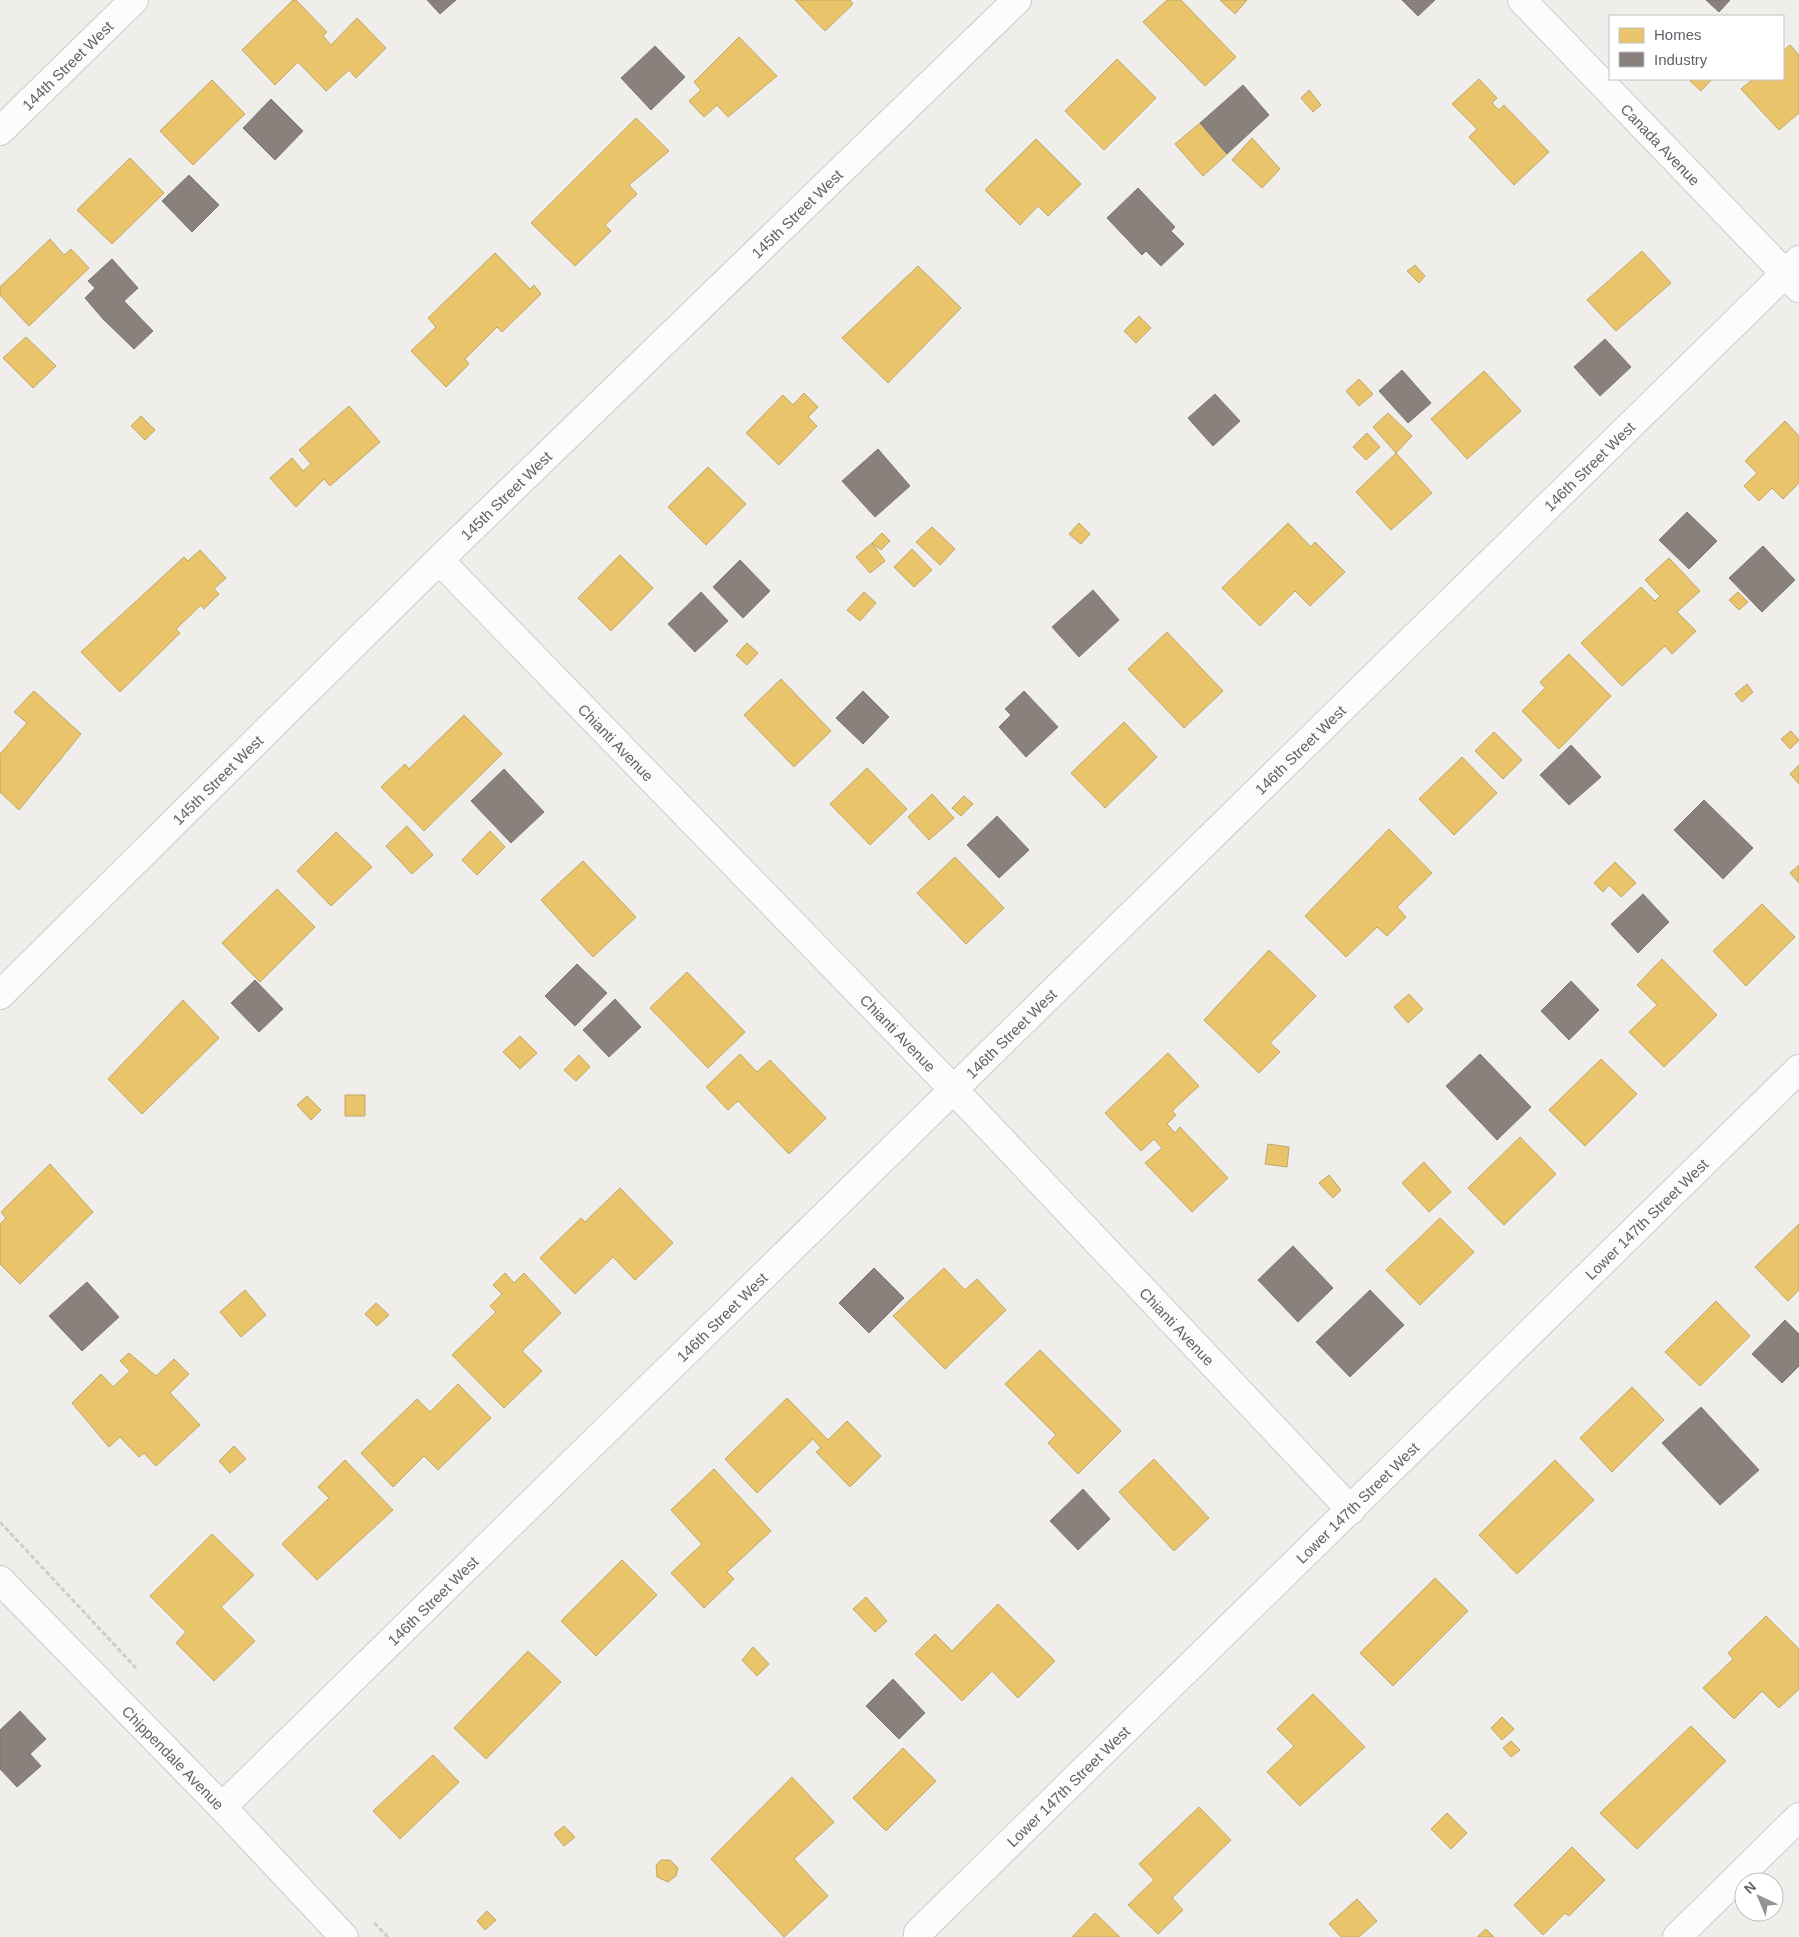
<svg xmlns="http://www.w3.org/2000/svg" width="1799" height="1937" viewBox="0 0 1799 1937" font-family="Arial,sans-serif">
  <rect width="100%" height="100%" fill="#efeeea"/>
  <path fill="#e9c46a" stroke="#c0a769" d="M293,0H296L327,32L323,36L331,45L357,18L386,48L356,78L349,70L326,91L298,62L275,85L242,50Z
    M795,0H850L853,4L825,31Z
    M1167,0H1181L1236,57L1205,86L1143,22Z
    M1220,0H1247L1235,14Z
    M739,37L777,76L728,117L717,105L704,117L689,101L701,90L694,82Z
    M1790,45L1799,55V113L1779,130L1741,89L1753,79H1783V51Z
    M1117,59L1156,98L1104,150L1065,111Z
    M1479,79L1497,98L1492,103L1499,110L1504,105L1549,152L1514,185L1469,137L1477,129L1452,104Z
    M1692,79H1712L1701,91L1690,81Z
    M212,80L245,114L193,165L160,131Z
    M1309,90L1321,105L1313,112L1301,98Z
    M636,118L669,151L629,185L637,194L605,225L611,231L575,266L531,223Z
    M1200,123L1227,154L1203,176L1175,144Z
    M1252,138L1280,169L1262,188L1232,160Z
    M1036,139L1081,184L1048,216L1038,206L1020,225L985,190Z
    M130,158L164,193L112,244L77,210Z
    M50,239L64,255L71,249L89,268L29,326L0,295V287Z
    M1642,251L1671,283L1616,331L1587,300Z
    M495,253L530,289L534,285L541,294L502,332L497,327L465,359L469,364L446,387L411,351L436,327L428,318Z
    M1415,265L1425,276L1419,283L1407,271Z
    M918,266L961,308L888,383L842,338Z
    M1139,316L1151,328L1136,343L1124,331Z
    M26,337L56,366L33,388L3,358Z
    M1484,371L1521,411L1467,459L1431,419Z
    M1359,379L1373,394L1359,406L1346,391Z
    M804,393L818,407L808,417L817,426L779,465L746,433L783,395L793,405Z
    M349,406L380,442L330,486L324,479L296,507L270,478L292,458L303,471L311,464L299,450Z
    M1388,413L1412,436L1396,453L1373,427Z
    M141,416L155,430L145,440L131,426Z
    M1785,421L1799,436V483L1783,499L1772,488L1759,501L1744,486L1757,473L1745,461Z
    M1367,433L1380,447L1366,460L1353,447Z
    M1396,453L1432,493L1391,530L1356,492Z
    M708,467L746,504L706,545L668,507Z
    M1079,523L1090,534L1081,544L1069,534Z
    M1288,523L1311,547L1315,542L1345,572L1310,606L1295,591L1260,626L1222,588Z
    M932,527L955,549L940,565L916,542Z
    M882,533L890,541L881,550L872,543Z
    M872,543L885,561L870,573L856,557Z
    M912,549L932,570L914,587L894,567Z
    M200,550L226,578L214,589L219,594L204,609L201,605L176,629L180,633L120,692L81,652L184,557L188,561Z
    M620,555L653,588L611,631L578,598Z
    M1669,558L1700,591L1677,612L1696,631L1672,654L1665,646L1622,686L1581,643L1641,587L1655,601L1660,596L1645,580Z
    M864,592L876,603L860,621L847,610Z
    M1738,592L1748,602L1739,610L1729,600Z
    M1167,632L1223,691L1184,728L1128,669Z
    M747,643L758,653L747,665L736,655Z
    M1569,654L1611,696L1559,749L1522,711L1545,688L1540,682Z
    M781,679L831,731L794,767L744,715Z
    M1747,684L1753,692L1742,702L1735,694Z
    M34,691L81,734L19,810L0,792V754L27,723L14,712Z
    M464,715L502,754L424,831L381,787L405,764L409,769Z
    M1124,722L1157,757L1105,808L1071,773Z
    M1791,731L1799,740L1790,749L1781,739Z
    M1494,732L1522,760L1503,779L1475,751Z
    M1462,757L1497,793L1454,835L1419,799Z
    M1799,765V784L1790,774Z
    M867,768L907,809L870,845L830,804Z
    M932,794L954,818L929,840L908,817Z
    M964,796L973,804L961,816L952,808Z
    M407,826L433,855L412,874L386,846Z
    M1389,829L1432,873L1397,907L1406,917L1387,936L1377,927L1346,957L1305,916Z
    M490,831L505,847L477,875L462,860Z
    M336,832L372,867L331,906L297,871Z
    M955,857L1004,908L966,944L917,893Z
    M583,861L636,917L593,957L541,900Z
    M1615,862L1636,883L1621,897L1609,885L1603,892L1594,883Z
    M1799,865V883L1790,873Z
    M277,889L315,927L260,982L222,943Z
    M1762,904L1795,937L1746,986L1713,951Z
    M1269,950L1316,996L1270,1043L1280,1052L1259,1073L1204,1020Z
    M1662,959L1717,1015L1664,1067L1629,1032L1657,1005L1637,985Z
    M687,972L745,1032L708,1068L650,1008Z
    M1409,994L1423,1009L1408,1023L1394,1007Z
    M183,1000L219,1038L142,1114L108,1079Z
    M520,1036L537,1053L520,1069L503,1052Z
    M1168,1053L1199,1086L1172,1111L1176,1115L1167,1124L1175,1133L1180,1127L1228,1178L1192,1212L1145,1163L1162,1148L1154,1139L1141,1151L1105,1113Z
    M740,1054L757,1072L770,1060L826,1118L789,1154L738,1101L728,1110L706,1087Z
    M579,1055L590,1067L576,1081L564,1070Z
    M1601,1059L1637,1094L1585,1146L1549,1110Z
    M345,1095H365V1116H345Z
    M307,1096L321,1110L311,1120L297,1105Z
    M1520,1137L1556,1174L1504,1225L1468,1188Z
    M1268,1144L1289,1147L1287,1167L1265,1164Z
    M1424,1162L1451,1192L1429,1212L1402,1183Z
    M50,1164L93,1212L20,1284L0,1264V1224L6,1218L1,1212Z
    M1329,1175L1341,1190L1333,1198L1319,1183Z
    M620,1188L673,1243L635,1280L613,1257L575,1294L540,1258L581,1218L585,1222Z
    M1440,1218L1474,1252L1420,1305L1386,1270Z
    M1799,1224V1290L1788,1301L1755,1267Z
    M944,1268L965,1290L977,1279L1006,1310L945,1369L893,1316Z
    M505,1273L514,1283L524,1273L561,1313L522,1351L542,1371L504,1408L452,1355L496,1312L490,1306L502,1294L493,1285Z
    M245,1290L266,1315L241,1337L220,1312Z
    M1716,1301L1750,1336L1700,1386L1665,1352Z
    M376,1303L389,1315L377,1326L365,1314Z
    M1040,1350L1121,1431L1078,1474L1048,1443L1056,1435L1005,1384Z
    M129,1353L156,1376L174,1359L189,1374L170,1393L200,1425L156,1466L144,1453L139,1457L120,1437L109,1447L72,1403L101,1374L113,1387L130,1371L120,1361Z
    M458,1384L491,1418L438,1470L424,1456L393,1487L361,1453L417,1399L430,1412Z
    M1632,1387L1664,1420L1612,1472L1580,1438Z
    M787,1398L828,1440L847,1421L881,1456L850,1487L816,1452L821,1448L813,1439L757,1493L725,1459Z
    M234,1446L246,1459L230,1473L219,1461Z
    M1154,1459L1209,1518L1174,1551L1119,1492Z
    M345,1460L393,1510L317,1580L282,1544L329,1498L318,1487Z
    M1555,1460L1594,1500L1517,1574L1479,1535Z
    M714,1469L771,1531L727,1572L734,1579L704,1608L671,1573L702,1544L671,1510Z
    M212,1534L254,1575L221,1607L255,1641L214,1681L176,1643L186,1632L150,1596Z
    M622,1560L657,1595L596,1656L561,1621Z
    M1435,1578L1468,1611L1393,1686L1360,1653Z
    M866,1597L887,1621L875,1632L853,1609Z
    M998,1604L1055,1661L1018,1698L992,1671L962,1701L915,1654L935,1634L952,1651Z
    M1766,1616L1799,1649V1689L1779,1708L1762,1691L1734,1719L1703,1688L1733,1659L1728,1653Z
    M753,1647L769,1664L757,1676L742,1660Z
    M528,1651L561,1682L486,1759L454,1728Z
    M1313,1694L1365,1747L1300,1806L1267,1772L1294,1746L1277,1729Z
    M1502,1717L1514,1729L1502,1740L1491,1728Z
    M1691,1726L1726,1761L1637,1849L1600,1813Z
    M1511,1741L1520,1750L1511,1757L1503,1748Z
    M903,1748L936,1781L886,1831L853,1798Z
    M433,1755L459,1782L400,1839L373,1811Z
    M792,1777L834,1822L794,1859L828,1896L784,1937L711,1859Z
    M1199,1807L1231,1840L1172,1898L1183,1910L1158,1934L1128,1905L1154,1880L1139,1864Z
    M1447,1813L1467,1833L1451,1849L1431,1829Z
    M564,1826L575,1837L564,1846L554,1834Z
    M1572,1847L1605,1880L1569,1916L1565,1913L1543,1935L1514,1905Z
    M661,1860H670L678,1868L676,1876L668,1882L657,1877L656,1865Z
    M1357,1899L1377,1921L1359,1937H1341L1329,1924Z
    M487,1911L496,1920L485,1930L477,1921Z
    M1095,1913L1120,1937H1072Z
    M1486,1929L1494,1937H1477Z"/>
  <path fill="#8a817c" stroke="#7d7876" d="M427,0H456L440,14Z
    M1402,0H1435L1418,16Z
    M1706,0H1730L1719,12Z
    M655,46L685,77L651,110L621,78Z
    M1243,85L1269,115L1227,154L1200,123Z
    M271,99L303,131L275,160L243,128Z
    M189,175L219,205L192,232L162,201Z
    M1138,188L1175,227L1171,231L1184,244L1161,266L1146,251L1142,255L1107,218Z
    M112,259L138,288L124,301L153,331L134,349L103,319L85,298L95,288L88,281Z
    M1605,339L1631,367L1600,396L1574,367Z
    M1402,370L1431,403L1408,423L1379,391Z
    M1215,394L1240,421L1213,446L1188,418Z
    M878,449L910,486L875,517L842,481Z
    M1687,512L1717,541L1689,569L1659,540Z
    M1763,546L1795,580L1762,612L1729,578Z
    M740,560L770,591L743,618L713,587Z
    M1093,590L1119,620L1079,657L1052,627Z
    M701,592L728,621L695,652L668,624Z
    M863,691L889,717L863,744L836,718Z
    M1024,691L1058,727L1026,757L999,727L1011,715L1005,709Z
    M1571,745L1601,777L1569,805L1540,775Z
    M504,769L544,812L511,843L471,801Z
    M1704,800L1753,848L1723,879L1674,830Z
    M997,816L1029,850L999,878L967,845Z
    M1643,894L1669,922L1638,953L1611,924Z
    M577,964L607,993L575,1026L545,996Z
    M255,980L283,1009L259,1032L231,1003Z
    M1571,981L1599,1010L1569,1040L1541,1011Z
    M615,999L641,1027L609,1057L583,1030Z
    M1480,1054L1531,1107L1497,1140L1446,1086Z
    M1293,1246L1333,1288L1298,1322L1258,1280Z
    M874,1268L904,1298L869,1333L839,1303Z
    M87,1282L119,1317L82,1351L49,1316Z
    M1370,1290L1404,1325L1350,1377L1316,1342Z
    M1785,1320L1799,1334V1366L1782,1383L1752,1354Z
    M1701,1407L1759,1470L1720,1505L1662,1443Z
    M1083,1489L1110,1519L1078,1550L1050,1521Z
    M893,1679L925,1713L899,1739L866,1706Z
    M20,1711L46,1739L30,1754L41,1766L17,1787L0,1769V1730Z"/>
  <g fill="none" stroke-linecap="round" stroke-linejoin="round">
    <g stroke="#cbcccc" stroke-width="30">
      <g id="street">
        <path id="s1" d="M1522,0L1799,288"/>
        <path id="s2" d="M0,131L134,0"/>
        <path id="s3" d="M439,560L954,1090L1351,1510"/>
        <path id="s4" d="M222,1807L1799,260"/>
        <path id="s5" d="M918,1937V1933L1799,1069"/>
        <path d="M1677,1937L1799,1817"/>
      </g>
    </g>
    <g stroke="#cacacb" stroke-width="30">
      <g id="secondary">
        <path id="s6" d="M0,995L439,560L1017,0"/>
        <path id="s7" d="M0,1580L222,1807L344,1937"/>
      </g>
    </g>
    <path stroke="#cacfcc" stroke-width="3" stroke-dasharray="5 2.5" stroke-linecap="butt" d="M0,1522L136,1668
      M374,1923L388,1937"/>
    <use href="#street" stroke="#fdfcfc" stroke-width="28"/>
    <use href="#secondary" stroke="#fdfcfc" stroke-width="28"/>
  </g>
  <g text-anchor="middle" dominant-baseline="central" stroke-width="5" stroke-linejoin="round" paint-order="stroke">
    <g font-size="15" fill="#5f6368" stroke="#fff">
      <text stroke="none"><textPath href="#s2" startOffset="94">144th Street West</textPath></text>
      <text stroke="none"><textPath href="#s1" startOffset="200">Canada Avenue</textPath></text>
      <text stroke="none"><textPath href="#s6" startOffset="1116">145th Street West</textPath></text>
      <text stroke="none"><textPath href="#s4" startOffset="1915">146th Street West</textPath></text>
      <text stroke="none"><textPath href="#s6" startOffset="711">145th Street West</textPath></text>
      <text stroke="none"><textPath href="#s3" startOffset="254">Chianti Avenue</textPath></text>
      <text stroke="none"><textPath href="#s4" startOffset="1510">146th Street West</textPath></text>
      <text stroke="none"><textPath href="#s6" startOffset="306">145th Street West</textPath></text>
      <text stroke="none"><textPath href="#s3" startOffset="659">Chianti Avenue</textPath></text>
      <text stroke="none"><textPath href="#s4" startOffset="1105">146th Street West</textPath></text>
      <text stroke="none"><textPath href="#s5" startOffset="1024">Lower 147th Street West</textPath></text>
      <text stroke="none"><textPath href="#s4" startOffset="700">146th Street West</textPath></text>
      <text stroke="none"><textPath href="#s3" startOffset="1064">Chianti Avenue</textPath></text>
      <text stroke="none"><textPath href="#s5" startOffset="619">Lower 147th Street West</textPath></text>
      <text stroke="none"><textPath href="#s4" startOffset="295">146th Street West</textPath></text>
      <text stroke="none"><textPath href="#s7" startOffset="248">Chippendale Avenue</textPath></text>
      <text stroke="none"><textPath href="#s5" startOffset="214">Lower 147th Street West</textPath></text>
    </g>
  </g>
  <rect x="1609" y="15" width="175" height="65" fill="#ffffff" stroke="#bfc1c3"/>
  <rect x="1619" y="28" width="25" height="15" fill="#e9c46a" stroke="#bfc1c3"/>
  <text x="1654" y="40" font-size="15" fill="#5f6368">Homes</text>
  <rect x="1619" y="52" width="25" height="15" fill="#8a817c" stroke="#bfc1c3"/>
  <text x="1654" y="65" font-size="15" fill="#5f6368">Industry</text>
  <g transform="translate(1759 1897) rotate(316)"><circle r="24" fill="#ffffff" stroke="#bfc1c3"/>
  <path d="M0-4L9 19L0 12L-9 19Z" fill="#919496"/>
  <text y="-8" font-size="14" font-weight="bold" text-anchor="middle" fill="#5f6368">N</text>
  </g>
</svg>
